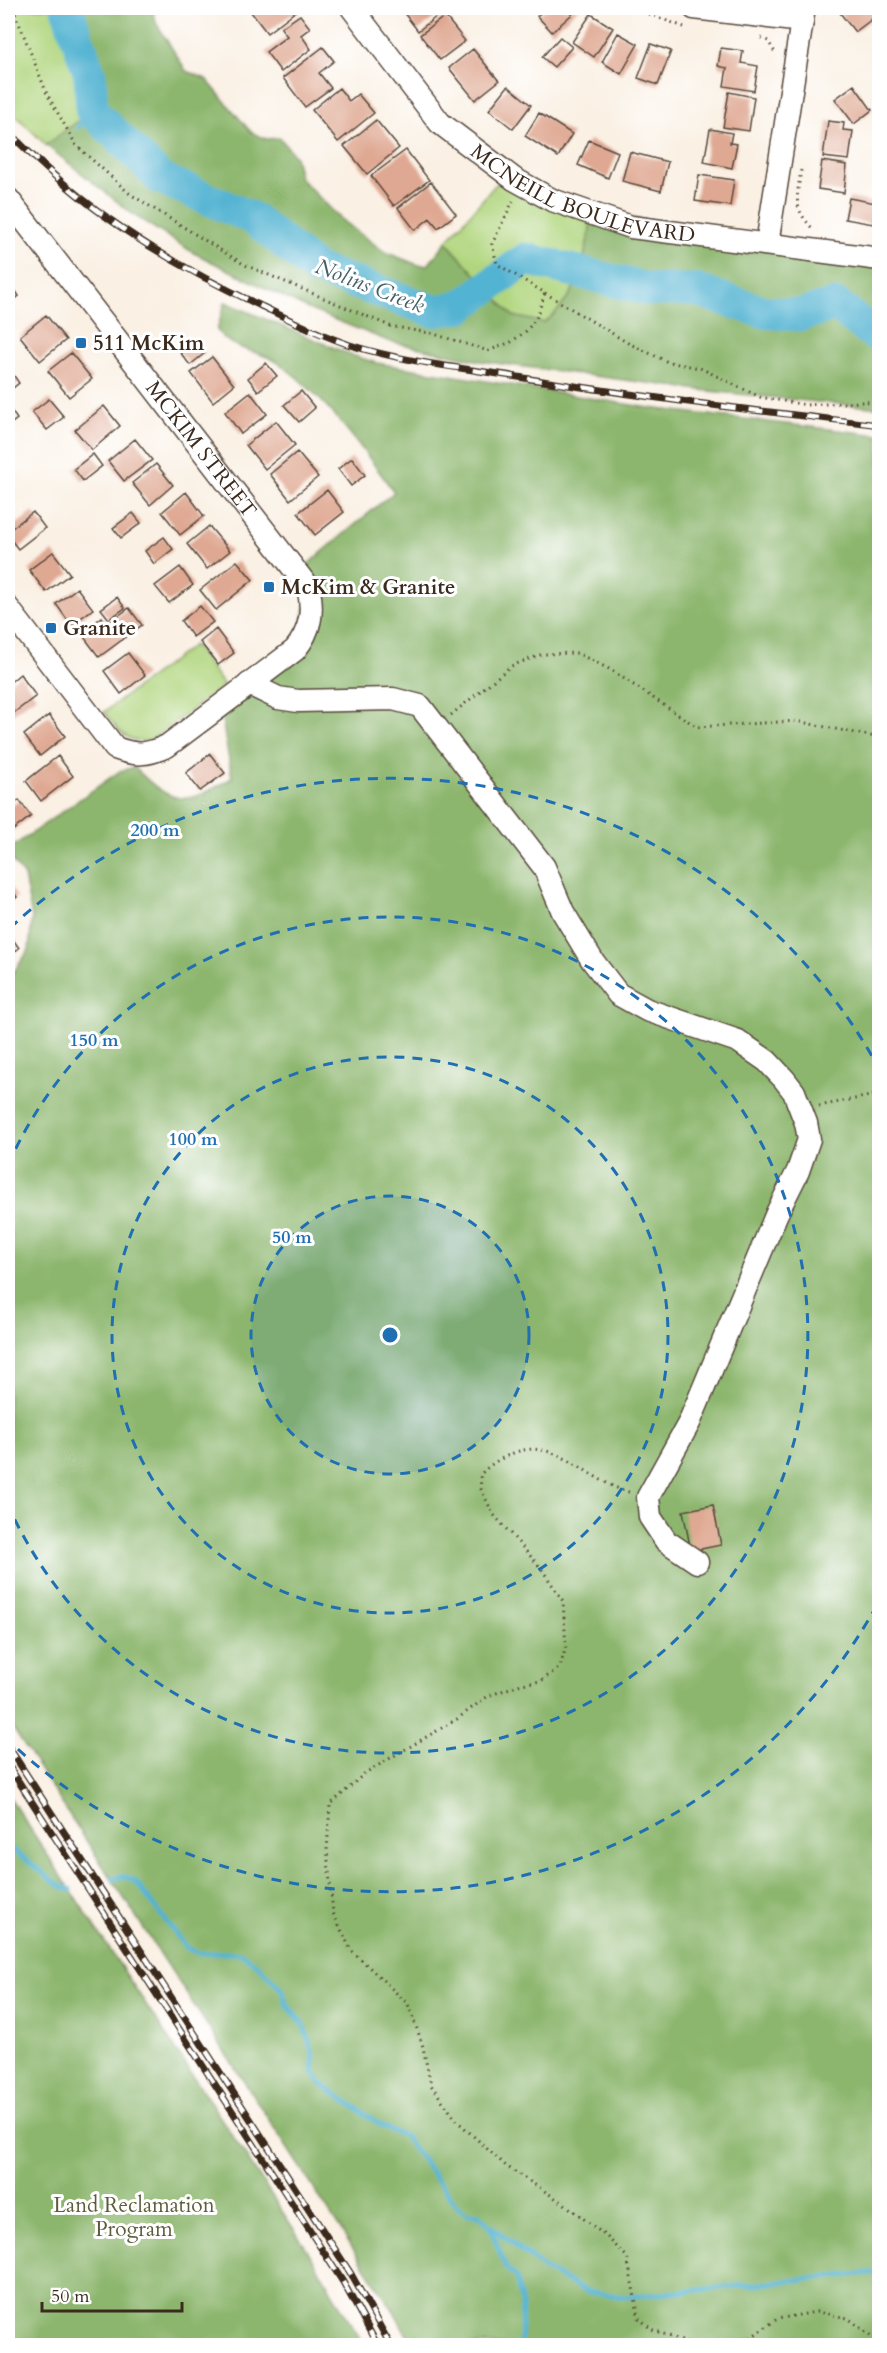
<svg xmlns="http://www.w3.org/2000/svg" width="887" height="2353" viewBox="0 0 887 2353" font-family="Cardo,serif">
  <rect width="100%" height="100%" fill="#fff"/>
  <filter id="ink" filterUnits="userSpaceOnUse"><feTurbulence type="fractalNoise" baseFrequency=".0167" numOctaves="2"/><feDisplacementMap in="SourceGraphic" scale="12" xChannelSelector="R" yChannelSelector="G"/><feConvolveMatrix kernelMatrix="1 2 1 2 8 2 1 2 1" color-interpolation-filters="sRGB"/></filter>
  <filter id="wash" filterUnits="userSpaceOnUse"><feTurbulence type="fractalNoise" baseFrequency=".008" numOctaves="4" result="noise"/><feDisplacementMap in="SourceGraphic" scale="24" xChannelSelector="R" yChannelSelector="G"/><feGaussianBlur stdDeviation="1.35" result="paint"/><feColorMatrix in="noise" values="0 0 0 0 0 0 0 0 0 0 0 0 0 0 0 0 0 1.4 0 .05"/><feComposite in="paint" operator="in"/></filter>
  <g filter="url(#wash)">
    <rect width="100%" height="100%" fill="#faf0e3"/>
    <path fill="#b0d57e" stroke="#76804e" stroke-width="1.5" d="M8,8H68L92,74L93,110L46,145L8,108Z
      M514,177L593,212C584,257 583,293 544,323L513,316L446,242L495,185Z
      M194,645L224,685L151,740C128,746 117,729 104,712Z"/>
    <path fill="#8cb66d" stroke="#647046" stroke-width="1.5" d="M68,8H153L156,23L186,71L206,79L251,132L266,139L280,138L295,156L300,178L344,222L385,252L418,265H428L446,242L513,316L544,323C583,293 584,257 593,212L879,258V408L708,391L480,361L388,341L308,309L194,253L135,216L46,145L93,110L92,74Z
      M225,302L351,355L377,363L650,408L879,435V2345H412L394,2311L8,1721V980L29,950L32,918L24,876L8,855V850L120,771L134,767C173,806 184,806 232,778L220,708L297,650L309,585L308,564L394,492C360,445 327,399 280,364C259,348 234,354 217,330Z
      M8,1795L303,2243L364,2345H8Z"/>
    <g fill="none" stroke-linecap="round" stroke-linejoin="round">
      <path stroke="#53b3d2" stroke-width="5" d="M78,127L92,111
        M8,1846L59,1885L71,1890
        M113,1879L122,1876L135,1881L187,1948L199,1953H240L258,1965L282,1990L287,2005L303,2023L313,2054L314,2074L321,2084L384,2127L404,2136L458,2207L466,2213L479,2215L490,2226L506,2268L516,2277L522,2306L520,2346
        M492,2227L547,2271L588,2292L627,2297L880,2272"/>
      <path stroke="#53b3d2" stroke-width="33" d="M67,8L90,75L92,111L160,178L254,219L316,269L434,311L460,307L526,259L651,290H695L764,312L799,315L836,305L880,338"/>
    </g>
    <g id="blocks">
      <path fill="#dfa892" d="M257,8H293L296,11L267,33L251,12Z
        M400,8H437L441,13L418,31Z
        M546,8H579L552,32L537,16Z
        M847,8H880V13L855,32L840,13Z
        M591,14L613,28L594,57L572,42Z
        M300,15L310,28L301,35L311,49L281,72L266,52L287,36L281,28Z
        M445,16L465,41L440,60L420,35Z
        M618,33L638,44L621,74L602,62Z
        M560,37L572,47L554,67L542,57Z
        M651,44L671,51L658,85L638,78Z
        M323,47L334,61L319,73L331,88L305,107L283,78Z
        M721,48L743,51L741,63L758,66L754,91L724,86L727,68L718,66Z
        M473,49L499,81L475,100L449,68Z
        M854,85L872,110L854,124L835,99Z
        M508,86L531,105L513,129L489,110Z
        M339,88L349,101L358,94L374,113L338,142L312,110Z
        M729,92L754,97L749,131L723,127Z
        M539,113L572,134L558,157L525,136Z
        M376,120L399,148L367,174L344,146Z
        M828,121L844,123L843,130L853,131L849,160L823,157Z
        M710,129L732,133L730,143L737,144L732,168L704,162Z
        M589,140L618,152L608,178L578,165Z
        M406,150L429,180L394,206L371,176Z
        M630,152L668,162L661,191L622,181Z
        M822,161L847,165L844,193L818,189Z
        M699,175L734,180L730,206L695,201Z
        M431,182L456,214L438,228L430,218L415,230L398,208Z
        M849,198L876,203L873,224L845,219Z
        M8,280L19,296L8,305Z
        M46,315L66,340L40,361L20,336Z
        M194,339L205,353L190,365L179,351Z
        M71,353L92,379L69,397L48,371Z
        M212,357L234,385L213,402L191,373Z
        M266,363L277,376L258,391L248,378Z
        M8,367L19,383L8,392Z
        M301,391L315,408L299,422L284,405Z
        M250,392L267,414L241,434L225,412Z
        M49,399L64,417L47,430L32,412Z
        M8,406L17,419L8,426Z
        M104,406L120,426L92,450L75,430Z
        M276,421L295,445L265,469L246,445Z
        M135,439L152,460L124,481L108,461Z
        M297,452L318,477L290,500L270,474Z
        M93,454L102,466L83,481L74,469Z
        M8,455L14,462L8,468Z
        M352,458L365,475L351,486L338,469Z
        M156,464L173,485L150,505L132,483Z
        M327,490L344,512L315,535L298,513Z
        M186,492L204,516L180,535L162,512Z
        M33,512L45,528L18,549L8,536V531Z
        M133,513L141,523L121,538L113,528Z
        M209,526L230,551L207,569L187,544Z
        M164,537L173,549L154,564L145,551Z
        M53,552L70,574L46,592L29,570Z
        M237,561L253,580L216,610L200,590Z
        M180,567L193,585L169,603L155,586Z
        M77,588L93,609L71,625L56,604Z
        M117,597L125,608L109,619L101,609Z
        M200,606L213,622L193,637L181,621Z
        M129,608L142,625L99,657L81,633L102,617L107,624Z
        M216,629L234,653L218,665L200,642Z
        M128,653L145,675L121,694L104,671Z
        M20,674L36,696L11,715L8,710V684Z
        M49,715L65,736L40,756L24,735Z
        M210,754L225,773L200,791L186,773Z
        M58,756L73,776L41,801L26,781Z
        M19,800L31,816L12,831L8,826V809Z
        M8,884L17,897L8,904Z
        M8,932L19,948L8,957Z
        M713,1505L721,1545L691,1551L683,1511Z"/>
    </g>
  </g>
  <g filter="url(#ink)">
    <use href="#blocks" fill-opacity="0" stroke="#58483c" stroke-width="1.5"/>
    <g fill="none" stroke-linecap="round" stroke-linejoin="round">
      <g stroke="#58483c" stroke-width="25">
        <g id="minor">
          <path id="s1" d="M352,8L440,123L514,179L552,200L631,227L880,259"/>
          <path d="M694,8L802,21"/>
          <path id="s2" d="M8,199L308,587C314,611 311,630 295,650L167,746C147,755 136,756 115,748L8,608"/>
          <path d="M767,244L804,8"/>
          <path d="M249,684L278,698L298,701L393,699L420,706L544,867L563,912L592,960L618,994L647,1010L738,1041L767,1061L784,1079L794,1092L806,1123L809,1139L798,1171L777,1213L689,1423L648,1497L650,1517L666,1541L697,1562"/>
        </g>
      </g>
      <path stroke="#58483c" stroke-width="3" stroke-dasharray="1.5 4.5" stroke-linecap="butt" d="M13,8L47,94L76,145L130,194L245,265L390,326L434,334L488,351L511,342L526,331L536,319L545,293L497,264L492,244L513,201
        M632,8L684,27
        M761,38L768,41L776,54
        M801,170C797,198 792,207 813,229
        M545,293L628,343L668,362L700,368L760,397L806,405L880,401
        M451,715L511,666L543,654L577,653L611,670L697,727L796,721L880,738
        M819,1106L880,1094
        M629,1492C588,1482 555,1434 511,1454C498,1460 490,1464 480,1475L481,1489L493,1514L541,1568L563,1601L566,1647L560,1667L541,1681L521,1684L488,1696L457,1719L365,1773L330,1805L327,1851L333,1913L351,1950L408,2004L422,2043L431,2085L457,2121L506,2166L566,2205L607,2237L627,2257L639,2318L651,2329L695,2346
        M728,2346L746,2341L777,2319L816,2312L848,2318L880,2344"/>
      <use href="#minor" stroke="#fff" stroke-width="22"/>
      <g stroke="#3b2a1e" stroke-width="7">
        <path id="rail" d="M8,131C81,208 163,260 259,305C288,319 319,335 350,345C404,362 462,368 518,377C638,397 758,411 880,425
          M8,1746L351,2274L391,2346
          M8,1765L343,2282L378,2346"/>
      </g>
      <use href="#rail" stroke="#fff" stroke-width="4.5" stroke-dasharray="14" stroke-linecap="butt"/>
    </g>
  </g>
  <circle cx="390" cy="1335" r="139" fill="#1f6fb2" fill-opacity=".12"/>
  <g fill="none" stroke="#1f6fb2" stroke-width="3" stroke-dasharray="10 8">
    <circle cx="390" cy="1335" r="139"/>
    <circle cx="390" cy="1335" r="278"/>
    <path d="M8 1165A418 418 0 1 1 8 1505"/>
    <path d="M877 1605A557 557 0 0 1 10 1742M10 928A557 557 0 0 1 877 1065"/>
  </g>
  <g fill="#1f6fb2" stroke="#fff" stroke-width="2">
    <rect x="75" y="337" width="12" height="12" rx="3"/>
    <rect x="263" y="581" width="12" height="12" rx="3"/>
    <rect x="45" y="622" width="12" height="12" rx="3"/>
  </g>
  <g text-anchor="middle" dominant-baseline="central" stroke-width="6" stroke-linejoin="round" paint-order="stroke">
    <g font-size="21" fill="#3b2a1e" stroke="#fff">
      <text stroke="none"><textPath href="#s1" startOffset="308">MCNEILL BOULEVARD</textPath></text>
      <text stroke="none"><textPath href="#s2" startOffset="316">MCKIM STREET</textPath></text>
    </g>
    <g font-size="21" font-weight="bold" fill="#3b2a1e" stroke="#fff" text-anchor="start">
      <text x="93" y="343">511 McKim</text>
      <text x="281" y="587">McKim &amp; Granite</text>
      <text x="63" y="628">Granite</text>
    </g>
    <g font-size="21" fill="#5e5d3b" stroke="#fff">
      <text x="134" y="2205">Land Reclamation<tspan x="134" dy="24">Program</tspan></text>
    </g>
    <g font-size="22" font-style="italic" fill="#456166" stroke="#fff">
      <text transform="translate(370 286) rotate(21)">Nolins Creek</text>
    </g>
  </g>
  <circle cx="390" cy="1335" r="9" fill="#1f6fb2" stroke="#fff" stroke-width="3"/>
  <g font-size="18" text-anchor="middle" font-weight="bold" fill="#1f6fb2" stroke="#fff" stroke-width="6" stroke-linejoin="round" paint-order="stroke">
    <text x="155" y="836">200 m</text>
    <text x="94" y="1046">150 m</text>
    <text x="193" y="1145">100 m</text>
    <text x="292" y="1243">50 m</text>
  </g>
  <rect width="887" height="2353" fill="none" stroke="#fff" stroke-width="30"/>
  <path d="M42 2302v9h140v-9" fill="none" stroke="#3b2a1e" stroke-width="3"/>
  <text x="51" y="2302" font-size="18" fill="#3b2a1e" stroke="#ffffff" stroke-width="4.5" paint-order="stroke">50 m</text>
</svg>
